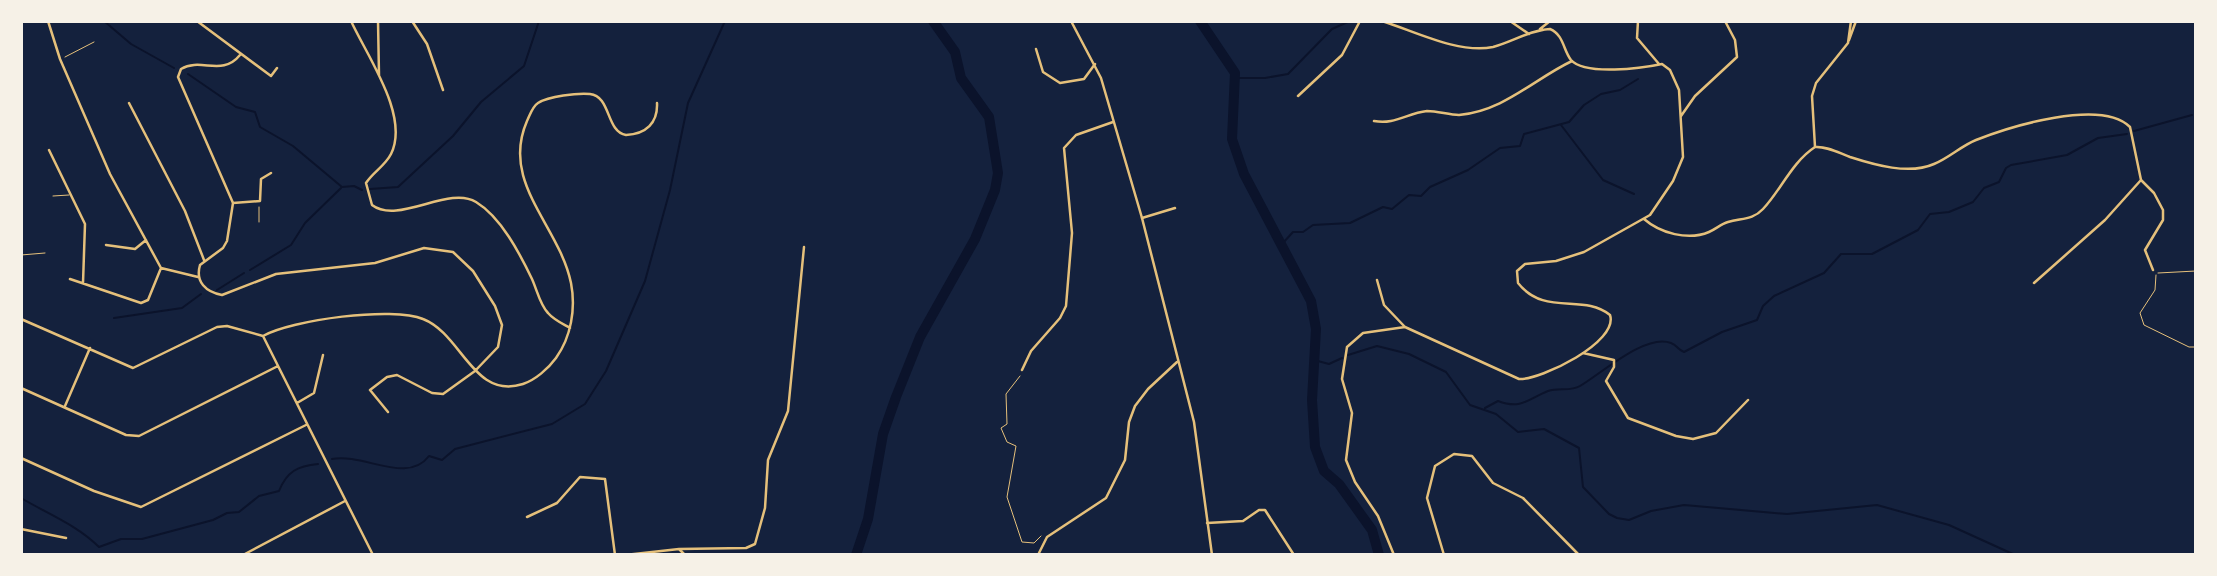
<svg xmlns="http://www.w3.org/2000/svg" width="2217" height="576" viewBox="0 0 2217 576" font-family="Rubik,sans-serif">
  <rect width="100%" height="100%" fill="#14213d"/>
  <g fill="none" stroke-linecap="round" stroke-linejoin="round">
    <path stroke="#0b132b" stroke-width="2" d="M104,21L131,44L174,68
      M188,74L236,107L255,112L260,127L293,146L342,187L354,186L362,190
      M1235,78H1265L1288,74L1332,29L1350,21
      M1561,125L1603,180L1634,194
      M2134,131L2192,115
      M370,189L398,187L453,136L481,102L524,66L539,21
      M1282,244L1293,232H1303L1313,225L1350,223L1383,207L1392,209L1409,195L1421,196L1430,187L1468,170L1500,148L1520,146L1524,134L1569,122L1584,105L1601,94L1620,90L1638,79
      M250,270L291,245L305,223L341,188
      M217,290L244,273
      M114,318L182,308L201,294
      M1348,355L1377,346L1409,354L1446,372L1470,405L1496,414L1518,432L1544,429L1579,448L1583,487L1609,514L1617,518L1629,520L1651,511L1684,505L1787,514L1877,505L1949,525L2015,555
      M1314,360L1329,364L1342,358
      M1485,408L1498,401C1521,410 1528,399 1548,391C1559,387 1570,392 1580,386C1602,373 1646,333 1671,343C1677,345 1678,350 1684,352L1722,332L1757,320L1763,306L1774,296L1824,273L1841,254H1872L1918,230L1930,214L1949,212L1973,202L1984,188L1999,182L2006,168L2011,165L2067,155L2098,138L2127,134
      M332,459C364,453 407,485 429,456L442,460L455,449L552,424L585,404L606,371L645,281L670,190L688,103L725,21
      M21,498C48,514 77,525 99,547L121,539H142L213,520L227,513L239,512L259,496L279,491C287,471 298,466 318,464"/>
    <path stroke="#0b132b" stroke-width="10" d="M1200,21L1235,73L1232,139L1244,174L1311,301L1316,329L1312,400L1315,447L1324,471L1339,484L1372,530L1379,555
      M856,555L868,519L883,434L896,397L920,337L975,239L995,190L998,173L989,117L961,78L955,52L933,21"/>
    <path stroke="#e5c07b" stroke-width="1" d="M65,57L94,42
      M259,222V207
      M21,255L45,253
      M2158,273L2196,271
      M2156,275L2155,290L2140,313L2144,325L2189,347H2196
      M1020,376L1006,394L1007,424L1001,428L1007,442L1016,446L1007,497L1022,542L1034,543L1041,536"/>
    <path stroke="#e5c07b" stroke-width="1" d="M53,196L69,195"/>
    <path stroke="#e5c07b" stroke-width="2.5" d="M48,21L60,59L110,174L161,268L198,277
      M197,21L271,76L277,68
      M351,21C367,56 410,116 391,154C385,166 373,172 366,183L372,205C398,225 449,185 476,202C501,217 520,254 532,279C537,290 540,305 548,313C554,320 563,324 570,328
      M378,21L379,75
      M412,21L427,44L443,90
      M1382,21C1414,31 1458,54 1493,47C1512,42 1530,30 1550,29C1564,35 1563,50 1571,60C1585,76 1643,68 1662,64L1670,70L1679,90L1683,157L1673,181L1650,215L1584,252L1556,261L1525,264L1517,271L1518,283C1545,317 1583,293 1610,315C1619,342 1541,380 1519,379L1405,327L1363,333L1347,347L1342,379L1352,413L1346,460L1355,482L1378,516L1394,555
      M1510,21L1529,34
      M1638,21L1637,38L1659,64
      M1540,29L1550,21
      M1849,40L1856,21
      M1036,49L1043,72L1060,83L1084,79L1095,64
      M240,55C222,77 201,57 181,69L178,77L233,203L227,241L223,248L200,265C195,282 206,292 222,295L276,274L375,263L424,248L453,252L473,271L495,306L502,325L498,347L475,371L443,394L432,393L397,375L387,377L370,390L388,412
      M1298,96L1342,55L1360,21
      M129,103L185,211L204,260
      M1681,116L1695,96L1737,57L1735,40L1725,21
      M1374,121C1395,125 1407,113 1427,111C1438,111 1449,115 1459,115C1504,111 1534,79 1572,61
      M1815,147L1812,96L1816,83L1848,43L1851,21
      M49,150L85,224L83,283
      M233,203L260,201L261,179L271,173
      M1142,218L1175,208
      M1644,219C1660,233 1688,241 1709,232C1716,229 1721,224 1728,222C1741,218 1753,220 1763,209C1781,190 1792,162 1815,147C1827,146 1839,153 1850,157C1875,165 1909,175 1934,164C1949,158 1961,146 1976,140C2009,127 2101,98 2130,127L2141,180L2154,193L2163,210V220L2145,250L2153,270
      M106,245L135,249L146,240
      M70,279L141,303L148,300L161,268
      M1377,280L1384,305L1405,327
      M2034,283L2105,220L2141,180
      M21,319L133,368L217,327L227,326L263,336L373,555
      M263,336C291,320 393,306 423,319C462,334 473,400 523,384C535,380 548,369 556,358C571,337 576,309 571,283C559,225 500,183 527,121C530,115 532,107 538,103C549,96 577,93 590,94C611,96 606,132 626,135C646,134 658,123 657,103
      M1583,353L1614,360V367L1606,381L1628,418L1676,436L1693,439L1716,433L1748,400
      M1022,370L1031,351L1060,318L1066,306L1072,233L1064,148L1076,135L1113,122
      M21,388L126,435L139,436L278,366
      M297,403L314,393L323,355
      M65,406L90,348
      M21,458L94,491L141,507L306,425
      M527,517L557,503L580,477L605,479L615,555
      M1207,523L1243,521L1259,510H1265L1294,555
      M21,529L66,538
      M679,549L746,548L755,544L765,508L768,460L788,411L804,247
      M243,555L345,501
      M625,555L679,549L685,555
      M1038,555L1047,537L1106,498L1125,460L1129,422L1135,406L1148,389L1177,362
      M1444,555L1427,498L1435,466L1454,454L1472,456L1493,483L1523,498L1579,555"/>
    <path stroke="#e5c07b" stroke-width="2.5" d="M1071,21L1101,78L1142,218L1194,422L1212,555"/>
  </g>
  <rect width="2217" height="576" fill="none" stroke="#f6f1e7" stroke-width="46"/>
</svg>
